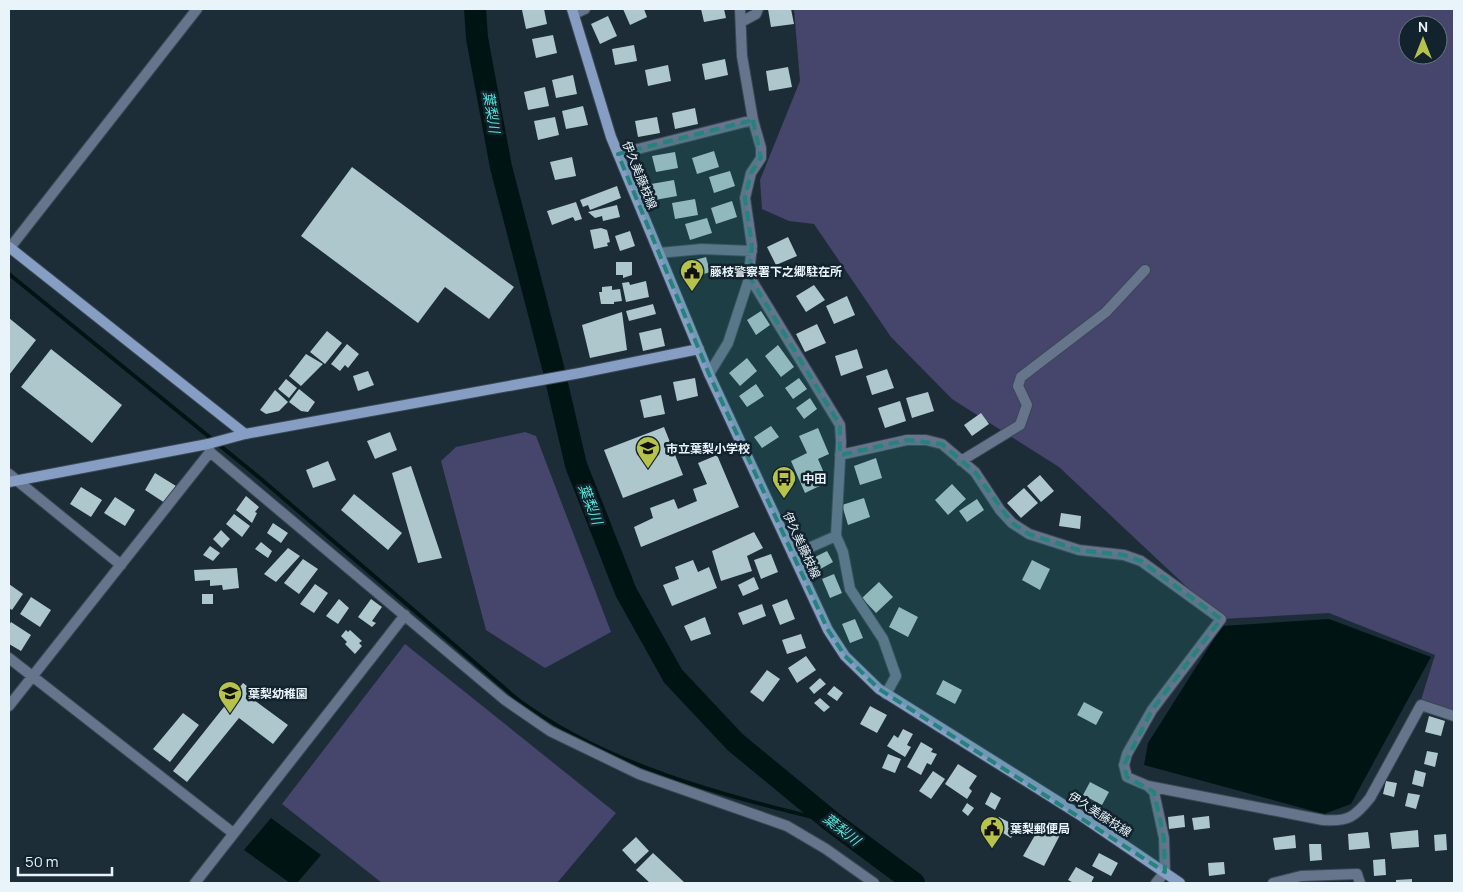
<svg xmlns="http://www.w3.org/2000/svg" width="1463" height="892" viewBox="0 0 1463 892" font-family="Manrope,'Noto Sans JP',sans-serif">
  <rect width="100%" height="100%" fill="#1c2d38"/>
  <path fill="#46456c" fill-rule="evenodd" d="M794,9H1454V714L1421,700L1435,655L1329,613L1221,619L1059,467L952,399L891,337L814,224L789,221L762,209L760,180L800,81ZM1408,25H1438V55H1408Z
    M525,432L536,436L611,632L545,668L486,630L441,461L456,447Z
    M405,644L616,813L557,883H382L282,804Z"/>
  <path fill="#001513" d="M1329,619L1431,657L1351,804L1324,814L1144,765L1148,743L1222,626Z
    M271,818L321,855L297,883H290L244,850Z"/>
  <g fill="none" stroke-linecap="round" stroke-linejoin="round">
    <path stroke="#001513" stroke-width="4" d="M9,274L261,479L517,699C609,767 723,795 832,822"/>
    <path stroke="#001513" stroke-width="22" d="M475,9L477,38L501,167L554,371L576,465L626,592L673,676L735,742L832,822L914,883"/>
  </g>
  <path fill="#adc7cd" d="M528,9H544L547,24L526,29L522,10Z
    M623,9H644L647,17L630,25Z
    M701,9H724L726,18L704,22Z
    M768,9H791L794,24L771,27Z
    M608,16L617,36L600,44L591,24Z
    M553,35L557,53L536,58L532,39Z
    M634,45L637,61L615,65L612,49Z
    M725,59L728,75L705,80L702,64Z
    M668,65L671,81L648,86L645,70Z
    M788,67L792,87L769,91L766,71Z
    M573,75L577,94L556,98L552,80Z
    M545,87L549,106L528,110L524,92Z
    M583,106L588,125L566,129L562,111Z
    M695,108L698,124L675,129L672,113Z
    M555,117L559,135L538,140L534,121Z
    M657,117L660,133L638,137L635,121Z
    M714,151L719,167L697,174L692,158Z
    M675,152L678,168L656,172L652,156Z
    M572,157L576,176L555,180L550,162Z
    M352,167L514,287L489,319L445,287L418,323L301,236Z
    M730,171L735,186L714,193L709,177Z
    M674,180L677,196L655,200L651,184Z
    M617,186L621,198L590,210L588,205L583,207L580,200Z
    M695,199L698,215L675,219L672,203Z
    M732,201L737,217L716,224L711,208Z
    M576,202L582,219L575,221L573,217L552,225L547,211Z
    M617,205L620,217L603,221L602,216L595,218L588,212Z
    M707,218L712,233L690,240L685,224Z
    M601,228L607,230L610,242L607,243L608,246L594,249L590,230Z
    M630,231L635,246L620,251L615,236Z
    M788,237L797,256L776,265L767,247Z
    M706,257L710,272L689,279L684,263Z
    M616,262H632V275L623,278V275H616Z
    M646,281L649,297L626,302L622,283L629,282L630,285Z
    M814,285L825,300L806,312L796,296Z
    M612,286V290L620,289L622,301L614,302V304H601L599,292H602V287Z
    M847,296L855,315L834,324L826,306Z
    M653,304L656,314L629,321L626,311Z
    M761,311L770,325L756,335L747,320Z
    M622,312L627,350L590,358L582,325Z
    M9,318L36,340L9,375Z
    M817,324L826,343L805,352L796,334Z
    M661,328L665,346L643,351L639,333Z
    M327,331L342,343L325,364L310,352Z
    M347,344L359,354L348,368L345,365L340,371L331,364Z
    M778,345L794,367L781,377L765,356Z
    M51,349L122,405L92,443L21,387Z
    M857,349L863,368L841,376L835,356Z
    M306,354L323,364L301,386L289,376Z
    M747,358L757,371L740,386L729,373Z
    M887,369L894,388L872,395L866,376Z
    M368,371L374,385L358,391L353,376Z
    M695,378L698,396L677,401L673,382Z
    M799,378L807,389L793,399L785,388Z
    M286,379L297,388L289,398L278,389Z
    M756,384L764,396L747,407L739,396Z
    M299,389L315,402L308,412L301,411L289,402Z
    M275,390L288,402L279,411L266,414L260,410Z
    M928,392L934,411L912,418L906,398Z
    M661,395L665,414L644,418L640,400Z
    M810,398L817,409L804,419L796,408Z
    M900,401L906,421L885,428L878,408Z
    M981,413L989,424L972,436L964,425Z
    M771,426L779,437L762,448L754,437Z
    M664,427L683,475L623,498L604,450Z
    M818,428L829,454L818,459L828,482L805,493L791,461L807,453L799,436Z
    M390,432L397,450L375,459L367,441Z
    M717,455L739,507L641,547L634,527L653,518L650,508L674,499L678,509L697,501L693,489L707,484L698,463Z
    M876,458L882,478L860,485L854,466Z
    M328,461L336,480L313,488L306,470Z
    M411,466L442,558L418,563L392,473Z
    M155,473L176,486L165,503L145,490Z
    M1040,475L1054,491L1041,502L1027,486Z
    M952,484L966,499L948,515L935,500Z
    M81,487L102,500L91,517L70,504Z
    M1024,488L1038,503L1021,518L1007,503Z
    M354,494L402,533L388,550L341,510Z
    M246,496L259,507L255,512L257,513L252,523L236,510Z
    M115,497L135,510L125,526L104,513Z
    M864,498L870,517L848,525L842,505Z
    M977,499L984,510L967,522L959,511Z
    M1061,513L1081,516L1080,529L1059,526Z
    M234,514L250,526L242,537L226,524Z
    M273,523L288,533L281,543L267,533Z
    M221,530L230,539L222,548L213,539Z
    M754,532L763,548L747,556L752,571L721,581L712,551Z
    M261,542L272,551L268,558L255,549Z
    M210,546L220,553L213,561L203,555Z
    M288,548L300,556L276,582L264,574Z
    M827,551L833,562L815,572L809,560Z
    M771,554L778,572L761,579L754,560Z
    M303,559L318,569L299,594L284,583Z
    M693,560L698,572L709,567L717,588L672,606L663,585L679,579L675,567Z
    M1032,560L1050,569L1040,590L1022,580Z
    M237,568L239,588L223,590L222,585L210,586V580L195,581L194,570Z
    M834,574L842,593L830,598L822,579Z
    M754,577L759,589L743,596L738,585Z
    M879,582L893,597L876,613L862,598Z
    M9,584L23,594L12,610L9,608Z
    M315,584L328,593L314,613L300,604Z
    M202,594H213V604H202Z
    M31,597L51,610L40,627L20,614Z
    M339,599L349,608L338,624L326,616Z
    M371,599L382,607L372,621L376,623L372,627L358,617Z
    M787,599L795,619L780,625L772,605Z
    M762,604L766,616L743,625L738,613Z
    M899,607L918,617L908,637L889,627Z
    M705,617L711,634L691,641L684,626Z
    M855,619L863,638L850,643L842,624Z
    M11,622L31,635L21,651L9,644V625Z
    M346,630L348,632L350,630L362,641L359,643L362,646L355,654L345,644L347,642L341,636Z
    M801,634L806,648L787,654L782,640Z
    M806,656L816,670L797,683L788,668Z
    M767,670L780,679L763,702L750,692Z
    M820,678L826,684L814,694L809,688Z
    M943,680L962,690L955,704L936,694Z
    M243,683L252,690L247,695L288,725L273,744L239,718L187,782L173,771Z
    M834,686L843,693L837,701L827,694Z
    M820,698L830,707L824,712L814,703Z
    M1084,702L1103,712L1096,725L1077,715Z
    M870,706L887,715L877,733L860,724Z
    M183,713L199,725L170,762L153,749Z
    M1429,716L1445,721L1441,736L1425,732Z
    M903,729L913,734L907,745L911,747L905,757L887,746L894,735L898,738Z
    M921,742L933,749L931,752L937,754L931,765L927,763L921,775L907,767Z
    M1427,751L1438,753L1435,767L1424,764Z
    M888,754L901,759L895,773L882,768Z
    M958,764L977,776L969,788L972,791L967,799L945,784Z
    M1415,770L1426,773L1423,787L1412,784Z
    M933,771L945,779L931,799L919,791Z
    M1386,781L1397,783L1394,797L1383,794Z
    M1090,782L1109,792L1102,805L1083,795Z
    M991,792L1001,798L995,810L985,804Z
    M1408,793L1420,795L1416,809L1405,806Z
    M967,803L974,808L968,816L962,811Z
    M1184,815L1185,827L1169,829L1168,817Z
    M1209,816L1210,828L1194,830L1192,818Z
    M999,817L1018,827L1011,838L993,827Z
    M1042,823L1061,833L1044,866L1023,856Z
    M1418,830L1419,847L1392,849L1390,833Z
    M1368,832L1370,848L1349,850L1348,834Z
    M1446,834L1447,850L1435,851L1434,835Z
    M1295,835L1296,848L1275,850L1273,838Z
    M636,837L649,851L635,864L622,850Z
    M1309,844H1321L1322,860L1310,861Z
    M653,853L685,883H650L636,870Z
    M1099,853L1118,863L1111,876L1092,866Z
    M1385,859L1386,875L1374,876L1373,860Z
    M1224,862L1225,874L1209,876L1208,863Z
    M1076,867L1094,877L1091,883H1074L1068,880Z
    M1412,879V883H1396V880Z"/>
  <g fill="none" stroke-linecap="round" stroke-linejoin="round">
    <g stroke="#394953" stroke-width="12">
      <path id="street" d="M574,14L585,9
        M741,22L756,14L758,9
        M618,154L753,120
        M9,249L197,9
        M659,253L702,249L752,251
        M749,276L840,425L841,442L836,536L793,555
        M709,374L728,343L748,282L752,246L745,198L751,173L761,158V148L753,120L742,56L740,9
        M208,444L210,452L505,700L550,731L639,774L787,826L826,849L874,883
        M840,455L907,440H926L942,444L975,472L1000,510L1012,523L1029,534L1079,550L1124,555L1141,561L1221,619L1152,710L1127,754L1124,765L1127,777L1148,786L1154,792L1164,838L1165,872L1156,883
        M961,461L1020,425L1027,405L1018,386L1021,377L1106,312L1145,270
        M9,474L121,565
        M836,536L843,552L850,589L883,639L896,676L886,694
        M9,658L233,833
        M9,706L210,452
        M1148,786L1323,820C1348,822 1355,817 1370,798L1421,705L1454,716
        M195,883L405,615
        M1273,883L1301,876L1357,874L1360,883"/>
    </g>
    <g stroke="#394953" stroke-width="12">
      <path id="secondary" d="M572,9L611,137L659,253L709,374L828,630L845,656L879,689L1083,817L1180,883
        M9,247L245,434
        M9,482L208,444L245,434L580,373L699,349"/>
    </g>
    <use href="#street" stroke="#66758c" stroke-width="10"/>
    <use href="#secondary" stroke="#879ec4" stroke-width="10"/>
  </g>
  <path fill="#25827c" fill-opacity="0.2" stroke="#25827c" stroke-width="4" stroke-dasharray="10 6" stroke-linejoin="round" d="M753,120L761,158L751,173L745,198L752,246L749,276L840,425V455L907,440L942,444L975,472L1012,523L1029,534L1079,550L1124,555L1141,561L1221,619L1152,710L1124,765L1127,777L1154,792L1164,838L1165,872L879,689L845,656L828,630L709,374L618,154Z"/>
  <defs>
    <g id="civic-pin" transform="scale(1.25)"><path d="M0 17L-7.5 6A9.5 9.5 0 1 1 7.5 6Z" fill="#b6c249" stroke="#12232d"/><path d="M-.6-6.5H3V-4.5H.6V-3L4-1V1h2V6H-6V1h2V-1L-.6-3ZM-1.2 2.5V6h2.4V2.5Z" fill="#111"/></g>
    <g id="school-pin" transform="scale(1.25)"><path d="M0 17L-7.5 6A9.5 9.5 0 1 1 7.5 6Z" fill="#b6c249" stroke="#12232d"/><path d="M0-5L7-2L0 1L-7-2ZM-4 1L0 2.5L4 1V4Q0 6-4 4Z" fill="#111"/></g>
    <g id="bus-pin" transform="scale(1.25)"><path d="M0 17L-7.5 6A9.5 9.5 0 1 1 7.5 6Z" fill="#b6c249" stroke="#12232d"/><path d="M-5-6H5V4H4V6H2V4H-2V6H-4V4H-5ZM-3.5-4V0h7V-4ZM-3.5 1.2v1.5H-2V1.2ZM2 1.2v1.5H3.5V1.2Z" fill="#111"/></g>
  </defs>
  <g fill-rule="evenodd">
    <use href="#civic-pin" x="692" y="271"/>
    <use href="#school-pin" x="648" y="448"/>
    <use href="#bus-pin" x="784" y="478"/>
    <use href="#school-pin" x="230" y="693"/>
    <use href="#civic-pin" x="992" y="828"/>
  </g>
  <g text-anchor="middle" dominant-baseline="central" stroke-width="5" stroke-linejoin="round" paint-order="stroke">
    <g font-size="12" fill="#e8f3fa" stroke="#12232d">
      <text transform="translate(640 175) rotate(68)">伊久美藤枝線</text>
      <text transform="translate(802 545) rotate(65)">伊久美藤枝線</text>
      <text transform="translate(1100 814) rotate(33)">伊久美藤枝線</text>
    </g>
    <g font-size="12" font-weight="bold" fill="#e8f3fa" stroke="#12232d" text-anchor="start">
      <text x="710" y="271">藤枝警察署下之郷駐在所</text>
      <text x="666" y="448">市立葉梨小学校</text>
      <text x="802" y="478">中田</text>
      <text x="248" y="693">葉梨幼稚園</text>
      <text x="1010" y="828">葉梨郵便局</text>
    </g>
    <g font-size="14" font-style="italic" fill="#58e3d7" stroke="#12232d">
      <text transform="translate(492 112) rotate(81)">葉梨川</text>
      <text transform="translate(591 504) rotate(69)">葉梨川</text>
      <text transform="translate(842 829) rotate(38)">葉梨川</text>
    </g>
  </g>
  <rect width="1463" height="892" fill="none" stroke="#e8f3fa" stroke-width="20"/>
  <g transform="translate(1423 40)"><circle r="24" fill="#12232d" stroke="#68767f"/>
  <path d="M0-4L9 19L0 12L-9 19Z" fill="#b6c249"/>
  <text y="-8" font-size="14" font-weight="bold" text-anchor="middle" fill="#e8f3fa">N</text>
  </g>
  <path d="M18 867v8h94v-8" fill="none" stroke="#e8f3fa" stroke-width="2.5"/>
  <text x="25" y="867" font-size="15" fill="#e8f3fa" stroke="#12232d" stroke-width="4" paint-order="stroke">50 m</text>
</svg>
